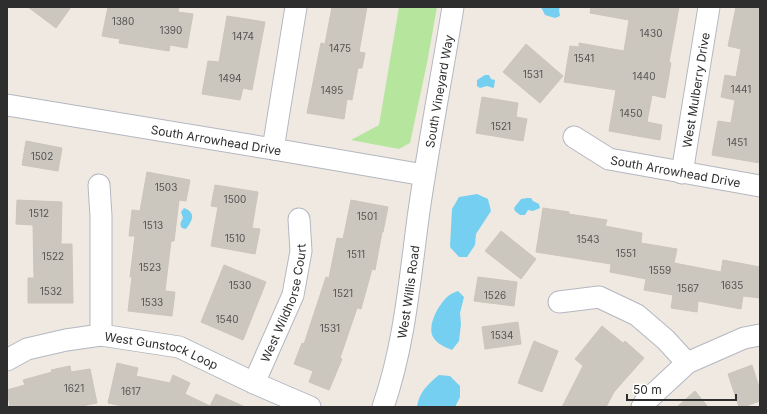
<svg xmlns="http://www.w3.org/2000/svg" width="767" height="414" viewBox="0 0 767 414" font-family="Inter,sans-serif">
  <rect width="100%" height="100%" fill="#efe9e1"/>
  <path fill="#b6e59e" d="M399,7H437L427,63L410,143L399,149L351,140L379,125Z"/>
  <path fill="#75cff0" d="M541,7H560L559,10L560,16L555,18L545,15Z
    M485,75H489L491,79L495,80L494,87L493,88L487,86L480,88L477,86V80Z
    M477,194L488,199L491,211L476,234L475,245L467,257H459L450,247L452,209L459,197Z
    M527,198H531L533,201L539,204L540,208L533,211L528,210L525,215H520L515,211L514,208L521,199Z
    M184,208C197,213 192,221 186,229L182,228C179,224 181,222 183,218L181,212Z
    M458,291L464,297L460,313L461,324L459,341L452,350C445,347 437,344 433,337C427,325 438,306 447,297C450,294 455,292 458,291Z
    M439,375L450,376L460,386V397L455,407H417C419,392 428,384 439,375Z"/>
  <path fill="#cbc7bf" stroke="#cbc5ba" d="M28,7H71L56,28Z
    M108,7H179L178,12L193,14L187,48L170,45L169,51L119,43L120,39L102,36Z
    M332,7H367L359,52L365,53L362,68H358L352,100L347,99L344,119L307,113L321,43L325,44Z
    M591,7H679L669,62L671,63L665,98L652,95L647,122L662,125L660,140L609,131L616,90L564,82L570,46L579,47V43L624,51L629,20L590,13Z
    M736,7H760V163L712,155L718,121L731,123L735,100L721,97L725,75L736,77L741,49L728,46Z
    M227,16L265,22L252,90L243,88L240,100L202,94L208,61L219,62Z
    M526,44L563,76L540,103L503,72Z
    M482,97L518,103L516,117L527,119L523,141L476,133Z
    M26,141L62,148L58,171L22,165Z
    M147,172L190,180L186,201L179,200L174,241H171L165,291L175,292L172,316L128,311L132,277H130L135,236H129L132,210L140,211Z
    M215,185L258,192L252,228L260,229L255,254L211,246L218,207L211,206Z
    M17,200L62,202L61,244H72L73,303H28V278H34L33,225L16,224Z
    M351,200L388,207L383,232H382L375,270L372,269L361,309L357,308L340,358L342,359L329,390L309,382L313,371L294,364L302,343L304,344L326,277L329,278L337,238L343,239Z
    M543,208L569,212V214L607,220L605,226L642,233L641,243L677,249L674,263L721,272L723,260L760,267V298L743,296L741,309L698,301L697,312L671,308L673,295L644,290L646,279L610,272L611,264L536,252Z
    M501,231L536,259L521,279L485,251Z
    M224,265L266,282L243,340L201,322Z
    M478,277L517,282L514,306L474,301Z
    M518,322L521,344L485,349L482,327Z
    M602,326L623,343L625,341L644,358L614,392L606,407H562L583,366L575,359Z
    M534,341L558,351L542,392L518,383Z
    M117,363L138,368L136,376L170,383L173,375L190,383L185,394L210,406L216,394L245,407H127L108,403Z
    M752,365L760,390V401L743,407H739L728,374Z
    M70,366L71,372L90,369L97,403L77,407H10L7,390L25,385L23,380L52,372L51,370Z
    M695,391L708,407H677Z"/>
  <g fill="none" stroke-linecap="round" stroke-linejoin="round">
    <g stroke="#b4b7c1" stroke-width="23">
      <g id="minor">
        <path id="s1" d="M7,105L273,149L424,175"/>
        <path id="s2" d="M574,137L609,159L760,186"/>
        <path d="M273,149L296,7"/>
        <path id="s3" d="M682,173L709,7"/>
        <path d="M99,185L101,216V335"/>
        <path d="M559,302L599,297L637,315L666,340L687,363"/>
        <path id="s4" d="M7,360L27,349L66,340L101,335L179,347L254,383L310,407"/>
        <path id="s5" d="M254,383L293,295L301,251L299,219"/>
        <path id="s6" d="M383,407C405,344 410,276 419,211C429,142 442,75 453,7"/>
        <path d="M642,407L645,402L687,363L744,338L760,335"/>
      </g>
    </g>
    <use href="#minor" stroke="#fff" stroke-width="21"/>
  </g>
  <g text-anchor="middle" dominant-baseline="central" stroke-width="3.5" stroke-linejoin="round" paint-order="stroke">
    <g font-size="10" fill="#555452">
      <text x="123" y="21">1380</text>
      <text x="171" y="30">1390</text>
      <text x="651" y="33">1430</text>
      <text x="243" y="36">1474</text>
      <text x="340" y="48">1475</text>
      <text x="584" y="58">1541</text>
      <text x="533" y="74">1531</text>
      <text x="644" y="76">1440</text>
      <text x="230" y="78">1494</text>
      <text x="741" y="89">1441</text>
      <text x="332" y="90">1495</text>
      <text x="631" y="113">1450</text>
      <text x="501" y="126">1521</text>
      <text x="737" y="142">1451</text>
      <text x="42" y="156">1502</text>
      <text x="166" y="187">1503</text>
      <text x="235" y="199">1500</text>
      <text x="39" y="213">1512</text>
      <text x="367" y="216">1501</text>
      <text x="153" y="225">1513</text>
      <text x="235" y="238">1510</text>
      <text x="588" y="239">1543</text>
      <text x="626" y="253">1551</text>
      <text x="356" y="254">1511</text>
      <text x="53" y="256">1522</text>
      <text x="150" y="267">1523</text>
      <text x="660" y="270">1559</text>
      <text x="240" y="285">1530</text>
      <text x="732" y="285">1635</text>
      <text x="688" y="288">1567</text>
      <text x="51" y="291">1532</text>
      <text x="343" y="293">1521</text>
      <text x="495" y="295">1526</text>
      <text x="152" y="302">1533</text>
      <text x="227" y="319">1540</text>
      <text x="330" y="328">1531</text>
      <text x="502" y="335">1534</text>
      <text x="74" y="388">1621</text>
      <text x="131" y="391">1617</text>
    </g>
    <g font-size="12" fill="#2e2e2e" stroke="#fff">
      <text stroke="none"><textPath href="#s3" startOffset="84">West Mulberry Drive</textPath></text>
      <text stroke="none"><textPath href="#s6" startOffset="321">South Vineyard Way</textPath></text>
      <text stroke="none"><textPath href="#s1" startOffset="212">South Arrowhead Drive</textPath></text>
      <text stroke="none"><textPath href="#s2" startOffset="109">South Arrowhead Drive</textPath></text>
      <text stroke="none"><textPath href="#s6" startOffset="118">West Willis Road</textPath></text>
      <text stroke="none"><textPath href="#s5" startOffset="86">West Wildhorse Court</textPath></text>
      <text stroke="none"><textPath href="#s4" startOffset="161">West Gunstock Loop</textPath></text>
    </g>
  </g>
  <rect width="767" height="414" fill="none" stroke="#2e2e2e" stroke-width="16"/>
  <path d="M627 394v6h109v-6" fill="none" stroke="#2e2e2e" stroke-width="2"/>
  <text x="633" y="394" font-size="12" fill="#2e2e2e" stroke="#ffffff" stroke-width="3" paint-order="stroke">50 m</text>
</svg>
